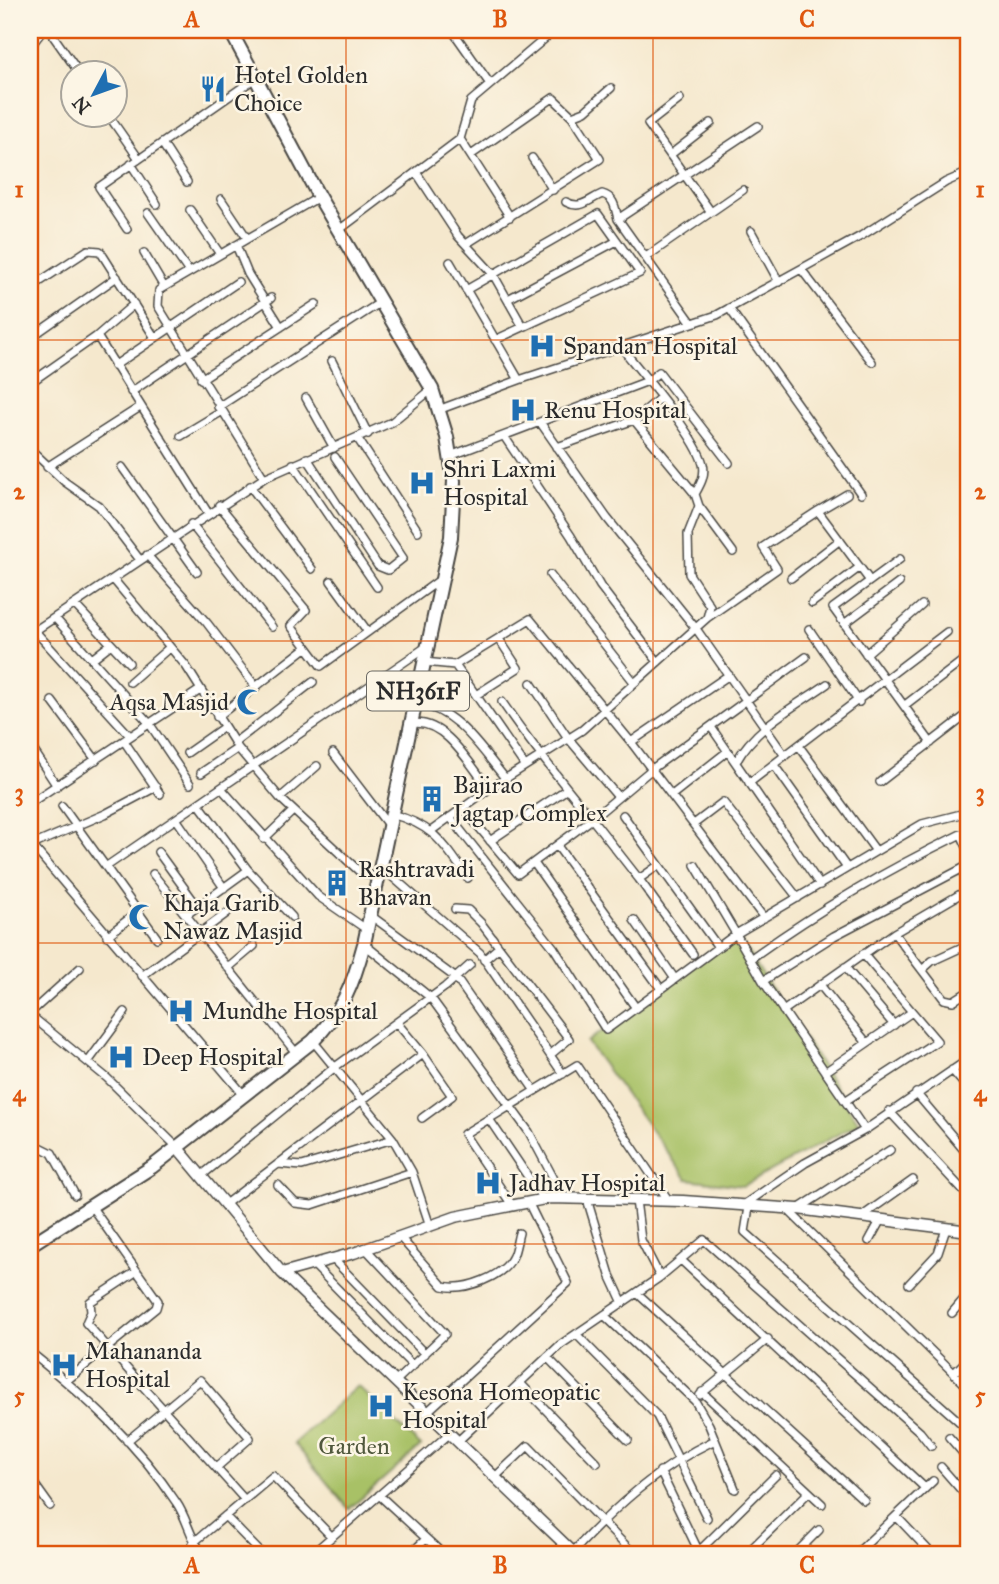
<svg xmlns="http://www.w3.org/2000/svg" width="999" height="1584" viewBox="0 0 999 1584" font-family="'IM FELL Great Primer',serif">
  <rect width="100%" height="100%" fill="#fcf5e5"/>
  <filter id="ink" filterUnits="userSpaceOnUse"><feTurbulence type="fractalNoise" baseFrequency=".0143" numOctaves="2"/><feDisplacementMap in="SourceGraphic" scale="14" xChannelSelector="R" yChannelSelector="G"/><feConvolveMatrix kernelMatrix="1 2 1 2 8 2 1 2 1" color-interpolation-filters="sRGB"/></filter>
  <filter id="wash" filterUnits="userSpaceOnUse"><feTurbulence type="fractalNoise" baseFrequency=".00686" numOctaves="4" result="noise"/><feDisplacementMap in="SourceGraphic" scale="28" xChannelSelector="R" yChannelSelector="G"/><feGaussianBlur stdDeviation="1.57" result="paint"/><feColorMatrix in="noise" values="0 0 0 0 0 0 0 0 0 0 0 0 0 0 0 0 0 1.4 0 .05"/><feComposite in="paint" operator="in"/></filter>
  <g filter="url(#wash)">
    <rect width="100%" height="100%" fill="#f5e8cd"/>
    <path fill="#a8c166" stroke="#6a7648" stroke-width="2" d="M736,934L859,1123L743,1186L687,1179L587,1042Z
      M357,1386L421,1446L349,1509L294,1443Z"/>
  </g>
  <g filter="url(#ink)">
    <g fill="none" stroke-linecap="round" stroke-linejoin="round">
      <g stroke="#494743" stroke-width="10">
        <path id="street" d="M49,30L80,74
          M452,30L490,84
          M30,47L43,30
          M680,99L648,124L711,212
          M109,116L139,159
          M572,116L585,111L611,88
          M460,139L510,217
          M162,143L187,182
          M670,155L711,123
          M532,158L553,190
          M131,164L157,204
          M416,172L458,236L493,274L523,327
          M221,199L247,238
          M566,202C581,210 588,200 602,194C614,197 615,207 618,219L692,323
          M190,210L220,254
          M148,213L189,272
          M618,219L758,126
          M127,229L99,187L257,77
          M339,230L460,139L471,101L555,30
          M751,231L779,282
          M466,244L600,159L572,116L553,98L471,155
          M236,245L248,274L281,327
          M144,253L164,287
          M646,257L743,190
          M450,262L519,380
          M801,269L872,362
          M30,288L88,250L100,251L155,338
          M466,290L598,214L640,273L495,340
          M508,299L617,241
          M134,304L97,336L208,513
          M729,308L861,494
          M30,338L117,277
          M621,347C640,371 696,436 703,464C706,475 700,485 695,494
          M332,361L368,434
          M114,366L238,282
          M201,379L316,304
          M30,383L97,336
          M131,392L271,298
          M306,398L334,448
          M218,407L381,302
          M438,410L519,380L717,315L861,236L946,182L969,172
          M540,422L607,518L697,630L785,756
          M181,436L221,412
          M504,436L571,536L600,586L658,662
          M358,439L418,531
          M557,447L634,420L660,398
          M30,449L65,482L99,506L140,560
          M450,456L648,381L659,372L729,463
          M307,458L378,566L388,570L403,558L335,457
          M293,464L377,587
          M47,467L140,407
          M122,467L197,572
          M264,478L158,306L159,290L319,197
          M250,486L312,569
          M847,494L818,511L870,581
          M219,505L306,610L291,626L321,666L441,579
          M699,506L733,552
          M191,524L272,627
          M147,555L207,623L256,687
          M900,559L833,608L931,743
          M550,575L634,682
          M791,578L840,540
          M113,579L186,666L238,748L280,798L360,872L377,878
          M331,581L368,632
          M812,603L860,567
          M75,605L129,663
          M55,618L149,723L190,784
          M707,618L777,569L763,547L818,511
          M844,624L899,583
          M809,629L859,702
          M35,631L130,736
          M30,634L264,478L392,422L432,389
          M866,654L922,605
          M92,659L111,644
          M424,662L455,665
          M130,682L170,647
          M531,683L568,738L618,797
          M476,695L518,668L499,639
          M52,701L96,760
          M502,702C530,743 560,780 592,819L652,769L806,657
          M415,703C457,709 480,748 505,778
          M905,705L969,656
          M217,717L307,647
          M411,724C444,717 471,766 489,789
          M711,727L820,885
          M124,741L160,794
          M631,742L729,675
          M234,743L313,682
          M30,745L57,786
          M799,746L876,851
          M187,753L224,727
          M333,753L388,825
          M736,762C755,727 794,707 827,684
          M774,765L847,868
          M525,766L455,665L530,619L631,742L764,918
          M201,773L238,748
          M880,782L969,713
          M749,783L947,632
          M221,788L318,896L366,929
          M672,795L728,751
          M280,798L317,766
          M30,803L200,690
          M199,804L248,870L292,917
          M62,806L157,938
          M462,807L518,874L592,819L639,879L659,865
          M391,814C434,825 444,844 468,878
          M623,815L718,947
          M450,817L554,948L606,1030L736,934L763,981L865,1130
          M177,820L224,888
          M694,824L723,802L798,898
          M431,831L489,789L582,730L707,618L710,606L689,574L688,534L699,506L695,494L634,420
          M264,839L293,811
          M490,841L567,789
          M30,843L243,1094
          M30,846L105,814L156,787
          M558,847L661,989
          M158,852L198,907
          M534,863L636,1008
          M695,865L736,934L922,824L969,812
          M107,866L426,647
          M380,866L480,953L563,1074
          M153,874L297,1054
          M639,879L693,954
          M962,893L969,903
          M455,909L468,910L481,923L569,1039L550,1055
          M186,915L248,870
          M370,915L456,978L535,1091
          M634,920L675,979
          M894,933L944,999L953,1001L969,991
          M107,936L139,911
          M364,944L431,998L529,1132L564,1198
          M750,959C820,909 883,872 961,834L969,851
          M484,960L499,947
          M845,967L894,1025
          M228,968L254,946
          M922,970L932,961L969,944
          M142,976L227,913
          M763,981L834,936L969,865
          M820,985L867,1043
          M783,1011L894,933L969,889
          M30,1013L80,968
          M30,1015L107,1078L177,1147
          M397,1023L423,1054
          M313,1041L393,1139L412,1172L430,1226
          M88,1062L125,1012
          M952,1070L969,1090
          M825,1072L912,1012
          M916,1093L969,1156
          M845,1101L937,1041L863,954
          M889,1111L969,1197
          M489,1119L543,1199
          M30,1142L52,1153L75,1195
          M278,1164L302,1166L393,1139
          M201,1176L335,1067L445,987L470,965
          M278,1185L295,1203L312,1205L412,1172
          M587,1199L610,1275L623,1303
          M636,1200L641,1240L660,1277
          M224,1205L423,1054L452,1096L422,1118
          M512,1205L464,1134L577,1065L669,1201
          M742,1206L805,1163L865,1130L969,1059
          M749,1207L745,1232L962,1424L969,1422
          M787,1209L969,1388
          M798,1209L890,1150
          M861,1217L913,1180
          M399,1236L443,1286C464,1291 504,1277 513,1256C516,1249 517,1240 519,1233
          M869,1241L880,1221
          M365,1248L445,1334L396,1381
          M333,1259L425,1354
          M681,1260L925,1488
          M313,1264L413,1366
          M137,1271L90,1302L91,1312L86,1323L245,1500
          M909,1284L938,1253L946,1229
          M637,1293L864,1500
          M952,1313L969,1293
          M604,1315L695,1401L709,1425L735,1489
          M576,1334L657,1416L707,1518
          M964,1335L969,1329
          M30,1352C84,1395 138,1444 176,1502C188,1519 189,1538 203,1554
          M547,1357L628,1440
          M954,1373L969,1358
          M66,1381L156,1308L158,1301L91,1206
          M520,1383L597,1463
          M702,1392L822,1504
          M700,1395L768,1339
          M427,1412L568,1283L528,1202
          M949,1437L969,1460
          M127,1441L200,1380L250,1438L217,1467
          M457,1442L560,1345L660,1277L704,1240L920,1432L931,1446
          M941,1467L969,1499
          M660,1471L699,1552
          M30,1478L50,1506
          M494,1478L528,1446L632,1552L638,1553
          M379,1495L443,1554
          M225,1516L262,1554
          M896,1516L932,1554
          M193,1543L273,1476L332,1537
          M573,1552C615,1507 658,1467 715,1440
          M312,1554L449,1434
          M410,1554L426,1539
          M696,1554L776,1475
          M746,1554L809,1492
          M795,1554L819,1530
          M856,1554L933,1481"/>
      </g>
      <g stroke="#494743" stroke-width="13">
        <path id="secondary" d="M177,1147L282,1273L354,1253L455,1217L550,1198L683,1201L798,1209L969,1231
          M282,1273L575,1554"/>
      </g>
      <g stroke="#494743" stroke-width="16">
        <path id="highway" d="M30,1245L152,1167L313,1041C343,1010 353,985 364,944L451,537L454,481L447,437L432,389L319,197L230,30"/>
      </g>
      <use href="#street" stroke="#fff" stroke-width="7"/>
      <use href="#secondary" stroke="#fff" stroke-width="10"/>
      <use href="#highway" stroke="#fff" stroke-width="12"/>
    </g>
  </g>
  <path fill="none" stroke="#df570e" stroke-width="2" stroke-opacity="0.55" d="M346,30V1554M653,30V1554M30,340H969M30,641H969M30,943H969M30,1244H969"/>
  <defs>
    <g id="restaurant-bare" transform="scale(2.1)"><path d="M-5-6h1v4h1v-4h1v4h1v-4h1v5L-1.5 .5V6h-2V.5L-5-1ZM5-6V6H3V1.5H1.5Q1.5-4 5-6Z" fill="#1f6fb2" stroke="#fcf5e5" stroke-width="2.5" paint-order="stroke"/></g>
    <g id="hospital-bare" transform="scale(2.1)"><path d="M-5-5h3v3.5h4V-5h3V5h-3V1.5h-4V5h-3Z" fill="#1f6fb2" stroke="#fcf5e5" stroke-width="2.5" paint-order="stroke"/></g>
    <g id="mosque-bare" transform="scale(2.1)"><path d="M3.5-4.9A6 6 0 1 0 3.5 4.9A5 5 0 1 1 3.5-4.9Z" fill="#1f6fb2" stroke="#fcf5e5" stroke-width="2.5" paint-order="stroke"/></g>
    <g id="building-bare" transform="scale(2.1)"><path d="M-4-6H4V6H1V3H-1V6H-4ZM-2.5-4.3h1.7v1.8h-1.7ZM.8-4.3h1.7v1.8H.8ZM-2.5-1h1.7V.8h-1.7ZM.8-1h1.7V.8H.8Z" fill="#1f6fb2" stroke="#fcf5e5" stroke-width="2.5" paint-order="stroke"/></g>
  </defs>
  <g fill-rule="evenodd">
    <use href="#restaurant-bare" x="213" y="89"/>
    <use href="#hospital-bare" x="542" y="346"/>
    <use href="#hospital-bare" x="523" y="410"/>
    <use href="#hospital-bare" x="422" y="483"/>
    <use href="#mosque-bare" x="250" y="702"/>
    <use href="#building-bare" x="432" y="799"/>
    <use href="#building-bare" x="337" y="883"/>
    <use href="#mosque-bare" x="142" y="917"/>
    <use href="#hospital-bare" x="181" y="1011"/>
    <use href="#hospital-bare" x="121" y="1057"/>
    <use href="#hospital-bare" x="488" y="1183"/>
    <use href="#hospital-bare" x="64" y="1365"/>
    <use href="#hospital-bare" x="381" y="1406"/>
  </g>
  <g text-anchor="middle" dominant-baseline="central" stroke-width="5" stroke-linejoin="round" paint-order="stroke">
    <rect fill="#fcf5e5" stroke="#6a6863" stroke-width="2" x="367" y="671.5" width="102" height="39" rx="5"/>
    <g font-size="23" font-weight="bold" fill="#2b2b2b">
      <text x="418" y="691">NH361F</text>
    </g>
    <g font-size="24" fill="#2b2b2b" stroke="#fcf5e5" text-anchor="start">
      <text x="234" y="75">Hotel Golden<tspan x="234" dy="28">Choice</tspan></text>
      <text x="563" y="346">Spandan Hospital</text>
      <text x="544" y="410">Renu Hospital</text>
      <text x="443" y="469">Shri Laxmi<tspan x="443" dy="28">Hospital</tspan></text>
      <text x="229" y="702" text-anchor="end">Aqsa Masjid</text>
      <text x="453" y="785">Bajirao<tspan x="453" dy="28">Jagtap Complex</tspan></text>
      <text x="358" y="869">Rashtravadi<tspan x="358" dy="28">Bhavan</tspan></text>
      <text x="163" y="903">Khaja Garib<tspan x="163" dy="28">Nawaz Masjid</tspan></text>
      <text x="202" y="1011">Mundhe Hospital</text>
      <text x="142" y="1057">Deep Hospital</text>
      <text x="509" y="1183">Jadhav Hospital</text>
      <text x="85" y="1351">Mahananda<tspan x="85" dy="28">Hospital</tspan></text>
      <text x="402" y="1392">Kesona Homeopatic<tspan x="402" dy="28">Hospital</tspan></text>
    </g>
    <g font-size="24" fill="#50583d" stroke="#fcf5e5">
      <text x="354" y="1446">Garden</text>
    </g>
  </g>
  <rect width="999" height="1584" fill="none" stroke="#fcf5e5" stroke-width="77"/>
  <g transform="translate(94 94) rotate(229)"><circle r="33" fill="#fcf5e5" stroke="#a8a49b" stroke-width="2"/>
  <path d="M0-5L12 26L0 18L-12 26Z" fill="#1f6fb2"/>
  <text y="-10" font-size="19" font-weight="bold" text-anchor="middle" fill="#2b2b2b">N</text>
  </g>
  <rect x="38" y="38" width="922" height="1508" fill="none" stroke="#df570e" stroke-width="2.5"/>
  <g font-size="23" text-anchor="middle" font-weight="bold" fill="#df570e">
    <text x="192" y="27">A</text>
    <text x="500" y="27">B</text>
    <text x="807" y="27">C</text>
    <text x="19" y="197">1</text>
    <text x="980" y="197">1</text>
    <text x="19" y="499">2</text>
    <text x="980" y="499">2</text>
    <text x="19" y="800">3</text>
    <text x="980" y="800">3</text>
    <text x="19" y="1101">4</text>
    <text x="980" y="1101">4</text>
    <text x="19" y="1403">5</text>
    <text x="980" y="1403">5</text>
    <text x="192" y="1573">A</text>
    <text x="500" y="1573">B</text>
    <text x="807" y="1573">C</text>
  </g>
</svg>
